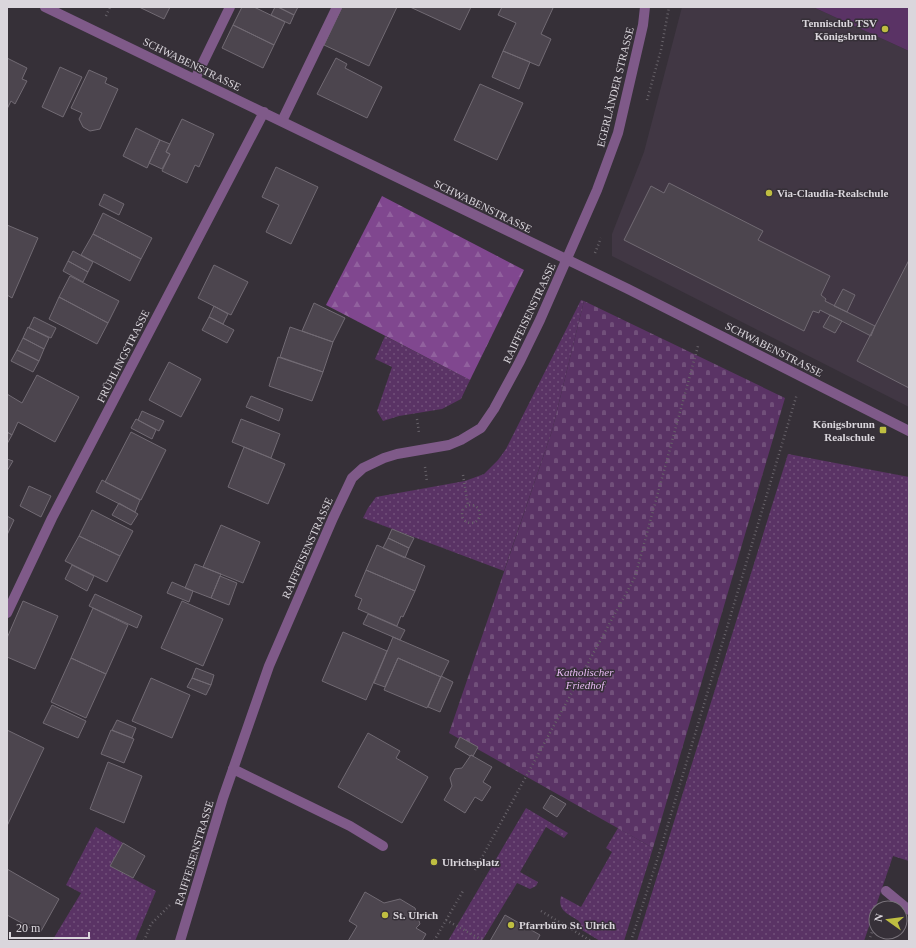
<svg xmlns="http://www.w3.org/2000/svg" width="916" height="948" viewBox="0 0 916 948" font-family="'Times New Roman',serif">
  <defs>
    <pattern id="grass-dots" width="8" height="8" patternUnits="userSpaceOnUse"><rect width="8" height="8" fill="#5a3365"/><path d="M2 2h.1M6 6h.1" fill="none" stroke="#71507a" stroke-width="1.8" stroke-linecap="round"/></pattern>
    <pattern id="forest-firs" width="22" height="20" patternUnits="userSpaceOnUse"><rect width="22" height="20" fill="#80478f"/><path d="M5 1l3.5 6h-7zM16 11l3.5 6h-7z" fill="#91619e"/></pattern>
    <pattern id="cemetery-stones" width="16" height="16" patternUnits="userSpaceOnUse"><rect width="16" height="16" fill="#5a3365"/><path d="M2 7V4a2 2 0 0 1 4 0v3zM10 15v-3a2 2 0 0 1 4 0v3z" fill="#71507a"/></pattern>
  </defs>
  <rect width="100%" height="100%" fill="#363038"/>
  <path fill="#413744" d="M682,7H813L909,51V407L612,256V234L644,152Z"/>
  <path fill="url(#grass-dots)" d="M581,300L584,301L552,431L504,571L363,518L368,508L376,497L465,481L484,474L498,460L506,449Z
    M385,336L470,380L461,399L442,409L399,416L383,421L377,411L392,367L375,359Z
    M788,454L909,477V861L893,856L864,941H637Z
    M526,808L568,833L564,838L546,827L520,872L538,882L536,886L530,889L517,883L482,941H448Z
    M96,827L123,843L110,866L156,891L135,941H52L81,893L66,885Z
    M618,828L653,848L624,941H600L577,927L579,921C569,914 557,911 561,896L581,907L612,852L606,848Z"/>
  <path fill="url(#forest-firs)" d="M382,196L524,270L470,380L326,305Z"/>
  <path fill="url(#cemetery-stones)" d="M584,301L785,398L653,848L449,733L552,431Z"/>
  <path fill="#5a3365" d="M813,7H909V51Z"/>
  <path fill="#4c454e" stroke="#716a73" d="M139,7H170L164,19Z
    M242,7H254L285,22L274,45L233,25Z
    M275,7H278L294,15L290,24L271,15Z
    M278,7H298L294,15Z
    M342,7H397L369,66L324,45Z
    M410,7H471L460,30Z
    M502,7H551L553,8L541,34L551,39L539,66L503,51L516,23L498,15Z
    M233,25L274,45L263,68L222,48Z
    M503,51L530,62L519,89L492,77Z
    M7,58L27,68L22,79L27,81L15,104L11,101L7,109Z
    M336,58L347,64L345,68L382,87L367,118L317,94Z
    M60,67L82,77L63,117L42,107Z
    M89,70L107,78L105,83L118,89L100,129L90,131L83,127L79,119L82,113L71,108Z
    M480,84L523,103L497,160L454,140Z
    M182,119L214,134L199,167L195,165L187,183L162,171L170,154L166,152Z
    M136,128L160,140L147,168L123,156Z
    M160,140L170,144L166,152L170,154L162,169L149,163Z
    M276,167L318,187L291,244L266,232L279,205L262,197Z
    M669,183L763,231L758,240L830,276L821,295L826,299L825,301L875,326L871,336L820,310L819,313L813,311L804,331L624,240L651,186L664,193Z
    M104,194L124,204L119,215L99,205Z
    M103,213L152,238L141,259L93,234Z
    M7,225L38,238L12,298L7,295Z
    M93,234L141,259L130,281L81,255Z
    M73,251L93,262L88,272L68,261Z
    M909,260V388L857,361Z
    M68,261L88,272L83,282L63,271Z
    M214,265L248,282L231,315L198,298Z
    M70,276L119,301L108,323L59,297Z
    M843,289L855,295L847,312L834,306Z
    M59,297L108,323L97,344L49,319Z
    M314,303L345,318L333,342L302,331Z
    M214,306L228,314L223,324L209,317Z
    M830,315L842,321L835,333L823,327Z
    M34,317L56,328L51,338L29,328Z
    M209,317L234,330L227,343L202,330Z
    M28,327L49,338L44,349L23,338Z
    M290,327L333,342L323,372L280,357Z
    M23,338L44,349L39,361L17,350Z
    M17,350L39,361L33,372L11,361Z
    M278,357L323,372L312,401L269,386Z
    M169,362L201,379L181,417L149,400Z
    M37,375L79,397L55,442L18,422L12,435L7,432V394L22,403Z
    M251,396L283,409L279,421L246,407Z
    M142,411L164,421L159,431L138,420Z
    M136,419L156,430L152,439L131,428Z
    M241,419L280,434L271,458L232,442Z
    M7,432L12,435L7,444Z
    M131,432L166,450L141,500L105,482Z
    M244,447L285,464L268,504L228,487Z
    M7,459L13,461L7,471Z
    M102,480L140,500L135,512L96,492Z
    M29,486L51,496L41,517L20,506Z
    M119,503L138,514L131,525L112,515Z
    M92,510L133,531L120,556L79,536Z
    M7,516L14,520L7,535Z
    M221,525L260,542L243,583L203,567Z
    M392,529L414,538L409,548L388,538Z
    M79,536L120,556L107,582L65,561Z
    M388,538L409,548L405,558L383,548Z
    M377,545L425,566L415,591L366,570Z
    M195,564L221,574L211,598L185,588Z
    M72,565L94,576L87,591L65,579Z
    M366,570L415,591L403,617L401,616L397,626L358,609L362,599L355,596Z
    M220,576L237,583L229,605L211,598Z
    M172,582L193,591L189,602L167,593Z
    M95,594L142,616L137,628L89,606Z
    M23,601L58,616L35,669L7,657V638Z
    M182,601L223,619L203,666L161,648Z
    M93,608L128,625L106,674L71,658Z
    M368,614L405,630L400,640L363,624Z
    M343,632L387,651L366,700L322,681Z
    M393,637L449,661L441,677L398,658L385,687L374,683Z
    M71,658L106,674L86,718L51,702Z
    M398,658L441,677L427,708L384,690Z
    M196,668L214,675L211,685L192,678Z
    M441,676L453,682L440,712L428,707Z
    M151,678L190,695L172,738L132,721Z
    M192,678L211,685L206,695L187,687Z
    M52,705L86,721L78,738L43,723Z
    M117,720L136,728L132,738L112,730Z
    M7,730L44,748L7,826Z
    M111,730L134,739L124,763L101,754Z
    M368,733L400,751L396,758L428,777L402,823L338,787Z
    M460,737L478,747L473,756L471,755L470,756L455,747Z
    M471,755L492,767L483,782L491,787L482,801L475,797L465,813L444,800L452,786L450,778L455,769L462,768Z
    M108,762L142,776L124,823L90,809Z
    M551,795L566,804L557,817L543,808Z
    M123,843L145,856L133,878L110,866Z
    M7,869L59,899L40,933L7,915Z
    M365,892L384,903L400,899L415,908L420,924L416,928L426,934L422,941H348L357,926L349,921Z
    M505,915L540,935L537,941H490Z"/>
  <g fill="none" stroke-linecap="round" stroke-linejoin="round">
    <path stroke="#676269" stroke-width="2.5" stroke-dasharray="1 3" stroke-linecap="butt" d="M106,16L110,7
      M647,100L661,50L669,7
      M595,253L601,238
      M417,419L419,433
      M425,467L427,482
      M463,475L468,505
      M462 514a9 9 0 1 1 18 0a9 9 0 1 1-18 0Z
      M475,870L635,577L698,346
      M541,911L591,941
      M446,920L484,941
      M144,941L151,924L170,905
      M434,941L463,891
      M631,941L660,851L797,394
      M869,941L876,920"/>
    <path stroke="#7f5a89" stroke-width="10" d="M195,79L230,7
      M282,121L337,7
      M233,769L350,826L383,846"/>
    <path stroke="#7f5a89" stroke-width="10" d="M45,7L628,289L909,431
      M7,613L52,518L264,112
      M886,891L909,910
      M180,941L223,798L269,666L333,518L352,478L363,468L384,458L397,454L449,445L461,440L481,428L494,409L520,361L540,320L597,190L618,133L643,25L645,7"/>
  </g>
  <g fill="#bfbe41" stroke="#363038" stroke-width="1.5">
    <circle cx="885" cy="29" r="4"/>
    <circle cx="769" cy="193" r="4"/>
    <rect x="879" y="426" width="8" height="8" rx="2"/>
    <circle cx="434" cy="862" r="4"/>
    <circle cx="385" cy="915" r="4"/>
    <circle cx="511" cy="925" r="4"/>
  </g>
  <g text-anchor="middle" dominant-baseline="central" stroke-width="3" stroke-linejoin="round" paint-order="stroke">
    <g font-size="11" font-weight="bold" fill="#dad6dc" stroke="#363038" text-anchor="start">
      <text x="877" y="23" text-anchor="end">Tennisclub TSV<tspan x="877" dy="13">Königsbrunn</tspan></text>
      <text x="777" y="193">Via-Claudia-Realschule</text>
      <text x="875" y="424" text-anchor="end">Königsbrunn<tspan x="875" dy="13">Realschule</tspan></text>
      <text x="442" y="862">Ulrichsplatz</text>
      <text x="393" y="915">St. Ulrich</text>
      <text x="519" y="925">Pfarrbüro St. Ulrich</text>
    </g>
    <g font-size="11" fill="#dad6dc" stroke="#363038">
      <text transform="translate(192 64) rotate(26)">SCHWABENSTRASSE</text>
      <text transform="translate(615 87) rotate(-76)">EGERLÄNDER STRASSE</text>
      <text transform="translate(483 206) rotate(26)">SCHWABENSTRASSE</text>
      <text transform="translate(529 313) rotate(-65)">RAIFFEISENSTRASSE</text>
      <text transform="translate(774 349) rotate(27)">SCHWABENSTRASSE</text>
      <text transform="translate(123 356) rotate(-63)">FRÜHLINGSTRASSE</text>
      <text transform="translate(307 548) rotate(-66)">RAIFFEISENSTRASSE</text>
      <text transform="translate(194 853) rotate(-73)">RAIFFEISENSTRASSE</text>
    </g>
    <g font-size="11" font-style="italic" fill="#e8baf4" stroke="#363038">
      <text x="585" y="672">Katholischer<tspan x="585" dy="13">Friedhof</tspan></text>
    </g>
  </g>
  <rect width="916" height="948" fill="none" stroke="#dad6dc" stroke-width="16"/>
  <g transform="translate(888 920) rotate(284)"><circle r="19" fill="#363038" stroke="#78727a"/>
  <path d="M0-3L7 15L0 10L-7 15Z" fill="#bfbe41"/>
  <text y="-6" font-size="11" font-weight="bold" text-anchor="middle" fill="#dad6dc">N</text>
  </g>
  <path d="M10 932v6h79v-6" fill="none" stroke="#dad6dc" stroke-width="2"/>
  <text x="16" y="932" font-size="12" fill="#dad6dc" stroke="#363038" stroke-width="3" paint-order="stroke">20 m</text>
</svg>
